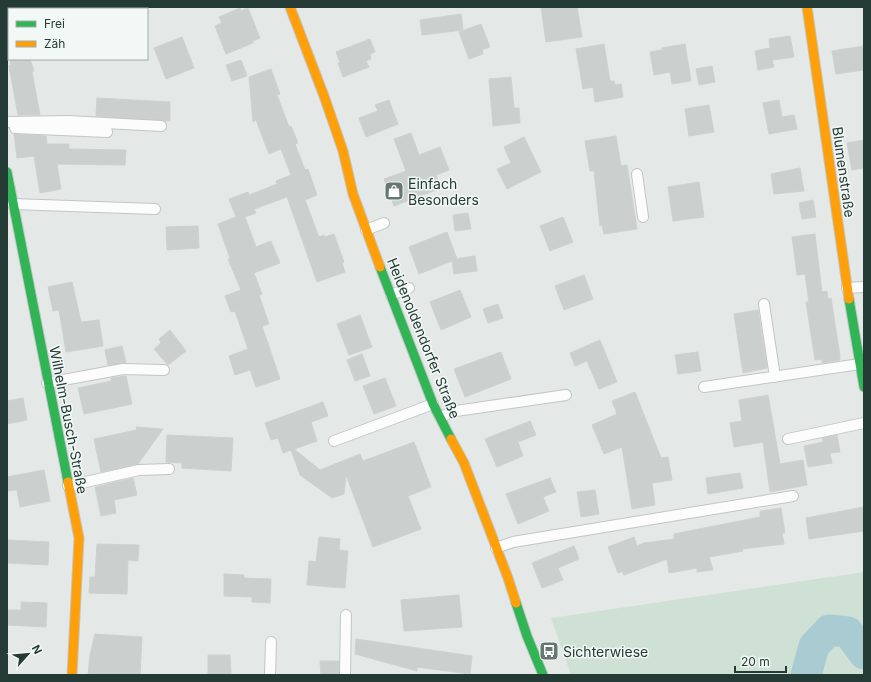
<svg xmlns="http://www.w3.org/2000/svg" width="871" height="682" viewBox="0 0 871 682" font-family="Inter,sans-serif">
  <rect width="100%" height="100%" fill="#e4e9e7"/>
  <path fill="#cfe1d5" d="M864,572V675H571L551,618Z"/>
  <g fill="none" stroke-linecap="round" stroke-linejoin="round">
    <path stroke="#a9ccd3" stroke-width="31" d="M806,675L814,646L829,630L848,632L864,654"/>
  </g>
  <path fill="#cbd0ce" stroke="#cdd2d0" d="M541,7H577L582,37L546,42Z
    M240,8L241,11L248,8L260,38L253,41V43L226,54L215,26L222,23L219,17Z
    M461,14L463,30L422,35L420,20Z
    M481,24L490,47L482,50L483,54L469,59L459,32Z
    M790,36L794,57L772,60L774,67L758,70L755,51L770,48L771,55L769,39Z
    M182,37L194,68L166,79L154,48Z
    M370,39L375,52L370,54L371,59L366,61L369,67L343,77L338,63L340,62L336,52Z
    M604,44L610,81H614L615,85L621,84L623,97L595,102L593,87L583,89L576,49Z
    M685,44L691,81L672,84L670,72L654,75L650,52L662,50V48Z
    M864,46V70L836,74L832,51Z
    M10,59H30L34,71L32,72L40,115H18L9,66L11,65Z
    M241,60L247,76L232,81L226,65Z
    M712,66L715,82L699,85L696,69Z
    M271,69L280,94L277,95L289,127L291,126L298,143L295,144L305,170L308,169L317,195L305,200L319,237L324,235L325,237L334,234L344,262L342,263L345,272L317,282L287,197L254,209L256,213L245,217L256,247L271,241L280,263L254,273L262,294L259,295L269,324L262,326L280,379L256,387L250,370L235,375L229,356L248,349L235,311L231,312L225,296L241,290L228,259L230,258L218,224L236,217L229,199L248,192L249,195L277,184L276,181L291,175L281,149L269,154L256,120L253,122L249,77Z
    M511,77L514,108H519L520,123L493,126L489,79Z
    M97,98L170,102V121L96,116Z
    M389,100L398,124L366,137L359,118L378,111L375,105Z
    M779,100L782,117L794,115L797,129L769,134L763,103Z
    M709,105L714,132L689,136L685,109Z
    M411,133L419,155L440,147L449,170L436,175L441,188L394,206L384,179L406,171L394,139Z
    M14,134L46,136L47,144H69V149L126,150L125,165L57,164L61,189L40,193L34,156L17,158Z
    M616,136L621,166L627,165L637,229L604,234L602,225L600,226L594,171H590L585,141Z
    M524,137L541,172L507,189L497,169L511,163L504,147Z
    M864,140V168L852,170L847,143Z
    M800,168L804,191L774,194L771,174Z
    M699,182L704,217L673,221L668,187Z
    M813,200L816,217L802,219L799,203Z
    M468,213L471,229L455,231L453,215Z
    M563,217L573,242L550,251L540,226Z
    M198,226L199,248L167,250L166,227Z
    M447,232L457,259H456L475,256L477,271L454,274L452,261L419,274L409,247Z
    M815,234L822,292L827,291L828,299L831,298L840,356V360L822,363V359L815,360L806,302H809L805,274L797,275L792,237Z
    M584,275L593,299L564,310L555,286Z
    M72,282L81,322L99,320L103,346L66,352L59,310L53,311L48,287Z
    M460,290L471,317L441,330L430,302Z
    M498,304L503,318L488,323L483,309Z
    M758,310L767,368L743,373L734,314Z
    M360,315L372,347L349,355L337,324Z
    M170,330L186,351L168,365L154,349L161,343L159,339Z
    M600,340L617,382L599,389L587,361L575,366L570,353Z
    M122,346L126,363L108,365L105,350Z
    M501,352L511,379L465,397L454,369Z
    M698,352L701,371L678,374L675,355Z
    M362,354L370,376L355,381L347,360Z
    M126,376L132,404L84,414L78,388L111,381V378Z
    M385,378L396,406L374,414L363,386Z
    M635,392L661,458L668,457L672,480L652,483L655,505L632,509L622,447L604,454L592,425L617,414L612,401Z
    M768,395L780,464L803,460L807,485L770,492L763,442L734,447L730,423L742,421L739,400Z
    M23,398L27,420L7,424V401Z
    M323,402L328,416L311,422L317,441L294,449L320,470L360,454L363,461L414,442L431,487L408,496L421,529L373,547L346,475L344,494L332,498L300,475L291,450L283,453L278,438L271,440L265,423Z
    M530,421L536,435L518,442L523,456L497,467L485,439Z
    M136,427L163,429L138,464L101,472L94,439L137,430Z
    M167,435L233,438L231,471L182,468V463L166,462Z
    M837,435L840,452L830,453L832,463L808,467L804,446L823,442L822,438Z
    M44,470L50,501L20,507L17,490L7,491V477Z
    M740,473L743,488L708,494L706,478Z
    M133,478L137,495L114,500L116,513L101,516L95,487Z
    M550,478L556,492L543,497L549,511L518,524L506,494Z
    M595,490L599,514L581,517L577,492Z
    M863,507L864,531L809,539L806,518Z
    M781,508L785,533H782L784,544L742,549L743,551L709,557L713,570L697,572V568L669,573L667,559L624,575L622,571L618,573L608,547L634,537L637,546L644,543L674,539V534L760,517V511Z
    M319,537L340,539L339,550L348,551L345,588L307,585L309,561L316,562Z
    M7,540L49,542L48,565L7,563Z
    M97,544L139,545L138,561L128,560L127,594L89,593L90,577H95Z
    M574,546L579,559L558,568L563,580L542,588L532,563Z
    M224,574L244,575V578L271,579L270,603L252,602V597L224,596Z
    M459,595L462,627L404,631L401,600Z
    M21,602L47,603L46,627L7,625V610H21Z
    M95,634L142,637L140,675H88L90,655Z
    M356,639L472,656L470,674L417,667V671L355,654Z
    M208,655H230L231,675H208Z
    M320,661H339V675H321Z"/>
  <g fill="none" stroke-linecap="round" stroke-linejoin="round">
    <g stroke="#c1c6c4" stroke-width="12">
      <path id="lane" d="M7,15H9
        M7,122L68,121L161,126
        M15,128L107,132
        M637,174L643,217
        M13,204L155,209
        M366,230L384,223
        M847,288L864,287
        M391,295L409,288
        M764,304L775,377
        M47,383L123,369L164,370
        M704,387L860,364
        M440,417L456,411L566,395
        M788,439L864,423
        M334,441L433,404
        M68,486L139,470L169,469
        M496,548L513,542L793,496
        M270,675L271,642
        M345,675L346,615"/>
    </g>
    <g stroke="#c0c6c4" stroke-width="11">
      <path id="fast" d="M7,172L68,482
        M380,267L433,404L451,439
        M849,299L864,387
        M516,603L527,636L543,675"/>
    </g>
    <g stroke="#c0c6c4" stroke-width="11">
      <path id="slow" d="M290,7L324,96L343,151L353,194L380,267
        M807,7L849,299
        M451,439L464,463L508,578L516,603
        M68,482L79,538L72,675"/>
    </g>
    <use href="#lane" stroke="#fbfcfb" stroke-width="10"/>
    <use href="#fast" stroke="#30b455" stroke-width="9"/>
    <use href="#slow" stroke="#ff9f0a" stroke-width="9"/>
  </g>
  <defs>
    <g id="shop-square" transform="scale(1)"><rect x="-9" y="-9" width="18" height="18" rx="4" fill="#677773" stroke="#f2f8f5"/><path d="M-5-2.5h2.3a2.7 3.5 0 0 1 5.4 0H5L5.5 6h-11ZM-1.5-2.5h3a1.5 2.3 0 0 0-3 0Z" fill="#fff"/></g>
    <g id="bus-square" transform="scale(1)"><rect x="-9" y="-9" width="18" height="18" rx="4" fill="#677773" stroke="#f2f8f5"/><path d="M-5-6H5V4H4V6H2V4H-2V6H-4V4H-5ZM-3.5-4V0h7V-4ZM-3.5 1.2v1.5H-2V1.2ZM2 1.2v1.5H3.5V1.2Z" fill="#fff"/></g>
  </defs>
  <g fill-rule="evenodd">
    <use href="#shop-square" x="394" y="191"/>
    <use href="#bus-square" x="549" y="651"/>
  </g>
  <g text-anchor="middle" dominant-baseline="central" stroke-width="3" stroke-linejoin="round" paint-order="stroke">
    <g font-size="14" fill="#243a35" stroke="#f2f8f5">
      <text transform="translate(844 172) rotate(82)">Blumenstraße</text>
      <text transform="translate(424 338) rotate(68)">Heidenoldendorfer Straße</text>
      <text transform="translate(69 420) rotate(79)">Wilhelm-Busch-Straße</text>
    </g>
    <g font-size="14" fill="#243a35" stroke="#f2f8f5" text-anchor="start">
      <text x="408" y="183">Einfach<tspan x="408" dy="16">Besonders</tspan></text>
      <text x="563" y="651">Sichterwiese</text>
    </g>
  </g>
  <rect width="871" height="682" fill="none" stroke="#243a35" stroke-width="16"/>
  <rect x="8" y="8" width="140" height="52" fill="#f2f8f5" stroke="#a0aca8"/>
  <rect x="16" y="21" width="20" height="6" fill="#30b455" stroke="#a0aca8"/>
  <text x="44" y="28" font-size="12" fill="#243a35">Frei</text>
  <rect x="16" y="41" width="20" height="6" fill="#ff9f0a" stroke="#a0aca8"/>
  <text x="44" y="48" font-size="12" fill="#243a35">Zäh</text>
  <g transform="translate(28 654) rotate(63)" stroke="#f2f8f5" stroke-width="3" paint-order="stroke">
  <path d="M0-3L7 15L0 10L-7 15Z" fill="#243a35"/>
  <text y="-6" font-size="11" font-weight="bold" text-anchor="middle" fill="#243a35">N</text>
  </g>
  <path d="M735 666v6h51v-6" fill="none" stroke="#243a35" stroke-width="2"/>
  <text x="741" y="666" font-size="12" fill="#243a35" stroke="#f2f8f5" stroke-width="3" paint-order="stroke">20 m</text>
</svg>
